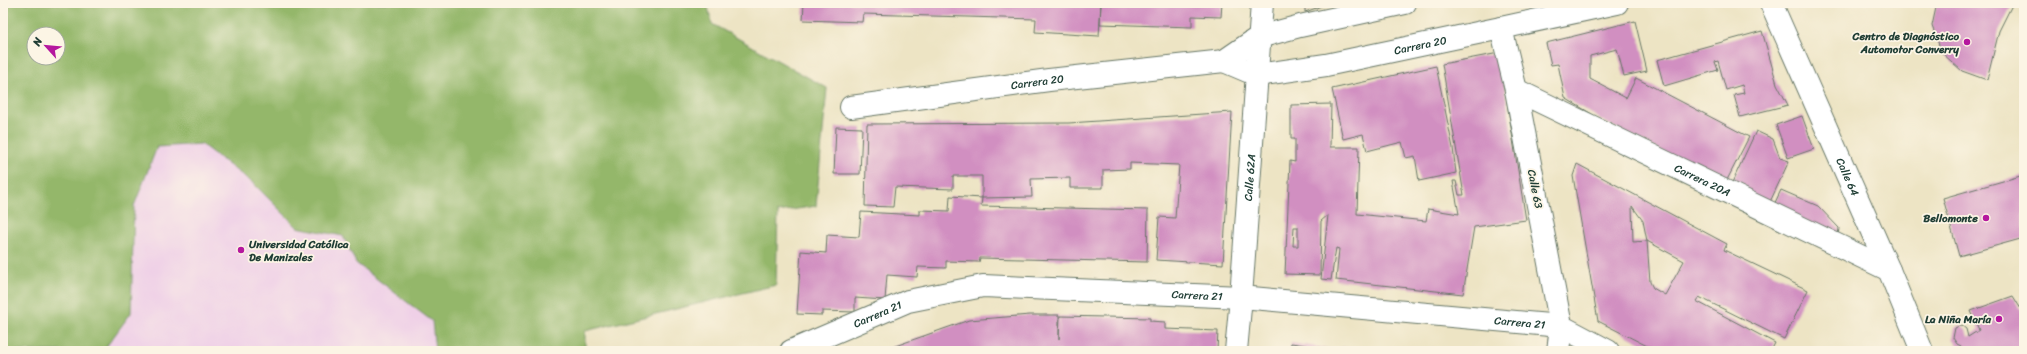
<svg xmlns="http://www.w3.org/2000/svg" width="2027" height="354" viewBox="0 0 2027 354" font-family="Sriracha,sans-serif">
  <rect width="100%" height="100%" fill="#fcf5e5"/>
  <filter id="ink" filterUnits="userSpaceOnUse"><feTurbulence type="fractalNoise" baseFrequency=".025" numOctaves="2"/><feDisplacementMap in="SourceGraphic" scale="8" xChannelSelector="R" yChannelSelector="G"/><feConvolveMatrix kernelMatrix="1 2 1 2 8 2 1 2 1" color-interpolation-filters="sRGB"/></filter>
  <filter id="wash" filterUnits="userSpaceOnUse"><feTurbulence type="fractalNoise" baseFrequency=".012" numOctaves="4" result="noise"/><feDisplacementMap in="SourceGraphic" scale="16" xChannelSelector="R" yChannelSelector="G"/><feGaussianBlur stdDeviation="0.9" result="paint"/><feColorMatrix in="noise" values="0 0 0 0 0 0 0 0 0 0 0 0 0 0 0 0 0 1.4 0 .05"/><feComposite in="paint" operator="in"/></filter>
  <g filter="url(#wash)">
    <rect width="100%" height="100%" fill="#ede4c4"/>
    <path fill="#efd0e7" d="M201,144L253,183L297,227L343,236L356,263L432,321L435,351H103L131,313L134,206L157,147Z"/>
    <path fill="#94b76b" stroke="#5a7a50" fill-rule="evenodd" d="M3,3H707L712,24L827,88L816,206L778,212L776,285L585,331V351H435L432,321L356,263L343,236L297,227L253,183L201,144L157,147L134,206L131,313L103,351H3ZM34,34H58V58H34Z"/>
    <g id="blocks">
      <path fill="#d18fc1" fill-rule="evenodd" d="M804,3H1101L1099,36L1035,32L1036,19L863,14L862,22L803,20Z
        M1101,3H1222L1221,17L1192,16V27L1100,24Z
        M1305,3H1330L1305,12Z
        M1937,3H2013L1999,31L1987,80L1962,71L1942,53L1932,26Z
        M1635,21L1647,71L1624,76L1617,49L1590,56V79L1626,98L1636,78L1749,137L1727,180L1692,162L1690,166L1612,126L1565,98L1558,64L1551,65L1546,43Z
        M1762,31L1777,84L1788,105L1740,117L1734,95L1744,93L1742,85L1726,90L1718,61L1715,62L1718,70L1664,86L1657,60Z
        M1499,53L1526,220L1474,227L1463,294L1336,280L1339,249L1336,248L1331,280L1321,279L1328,215L1321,221L1320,275L1285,274L1290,161L1295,162V139H1291V105L1331,104L1330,147H1359L1357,214L1426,221L1428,209L1459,214L1453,181H1456L1459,195H1464L1442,64ZM1294,227H1298V246H1293Z
        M1436,66L1453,148L1456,173L1419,181L1415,156L1406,158L1402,142L1367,151L1363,134L1343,139L1332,89Z
        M1232,112L1223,264L1156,260L1159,217L1175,218L1179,165L1130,163V169L1103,170V188H1070V178L1031,179L1032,197L982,198L981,206L1148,210L1147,262L980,258L979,262L946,261V268L918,267L917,277L887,275L885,300L855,298V312L822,311V315L797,314L801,251L826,253L827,235L859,237L861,212L920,215V210L949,211L950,196L982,198V176H953V189L895,187L893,207L865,206L867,124L1069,123Z
        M1802,116L1814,149L1788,158L1776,125Z
        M836,127L862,128L860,174H834Z
        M1756,131L1773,139L1780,158L1789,161L1769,204L1729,189Z
        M1577,164L1727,244L1724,250L1808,290L1784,339L1699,297L1696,301L1775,343L1771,351H1657L1598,321L1573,176ZM1632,206L1643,221L1647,241L1684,261L1665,295L1653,288L1650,282L1647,241L1633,242Z
        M2024,175V238L1959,256L1943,198Z
        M1781,190L1818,206L1839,228L1838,237L1771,211Z
        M2013,296L2024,314V351H1963L1961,346L1957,344L1953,338L1955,328L1961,325L1966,329L1968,337L1979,330L1971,311Z
        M1030,315H1059V339L1060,316L1150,318V321L1165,322V329L1218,331L1217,351H881L969,320Z
        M1291,343L1337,350V351H1290Z
        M1341,347L1363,350V351H1340Z"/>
    </g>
  </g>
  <g filter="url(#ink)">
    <use href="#blocks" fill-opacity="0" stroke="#677766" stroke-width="1"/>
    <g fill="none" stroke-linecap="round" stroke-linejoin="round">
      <g stroke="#677766" stroke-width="24">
        <g id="minor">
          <path id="s1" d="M1771,3L1889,270L1922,351"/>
          <path id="s2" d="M1224,61L1257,75L1326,65L1501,28"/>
          <path id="s3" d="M1516,90L1889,270"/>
          <path id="s4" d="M851,107L1049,80L1224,61L1259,37L1300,26L1405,3"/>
          <path id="s5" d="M791,351L908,301L983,286L1241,297L1561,326L1608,351"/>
        </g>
      </g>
      <g stroke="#677766" stroke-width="24">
        <g id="tertiary">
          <path id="s6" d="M1236,351L1241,297L1262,3"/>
          <path d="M1558,351L1561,326L1516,90L1501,28L1617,3"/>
        </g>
      </g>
      <use href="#minor" stroke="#fff" stroke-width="22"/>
      <use href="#tertiary" stroke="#fff" stroke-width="22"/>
    </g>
  </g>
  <g fill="#b5179e" stroke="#fcf5e5" stroke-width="1.5">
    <circle cx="1967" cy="42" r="4"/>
    <circle cx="1986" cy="218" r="4"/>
    <circle cx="241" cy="250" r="4"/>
    <circle cx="1999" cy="319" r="4"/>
  </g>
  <g text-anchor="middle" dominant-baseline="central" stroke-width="3.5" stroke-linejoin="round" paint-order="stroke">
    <g font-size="11" font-weight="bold" fill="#1f3d34" stroke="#fcf5e5" text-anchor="end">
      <text x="1959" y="36">Centro de Diagnóstico<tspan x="1959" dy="13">Automotor Converry</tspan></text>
      <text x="1978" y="218">Bellomonte</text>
      <text x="249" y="244" text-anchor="start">Universidad Católica<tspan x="249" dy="13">De Manizales</tspan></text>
      <text x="1991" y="319">La Niña María</text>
    </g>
    <g font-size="11" fill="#1f3d34" stroke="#fcf5e5">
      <text stroke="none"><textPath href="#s2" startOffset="202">Carrera 20</textPath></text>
      <text stroke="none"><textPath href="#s4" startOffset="188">Carrera 20</textPath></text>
      <text stroke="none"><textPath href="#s1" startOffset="190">Calle 64</textPath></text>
      <text stroke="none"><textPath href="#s6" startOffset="174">Calle 62A</textPath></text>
      <text stroke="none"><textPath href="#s3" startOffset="207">Carrera 20A</textPath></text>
      <text transform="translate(1535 189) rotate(79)">Calle 63</text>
      <text stroke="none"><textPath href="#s5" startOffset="418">Carrera 21</textPath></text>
      <text stroke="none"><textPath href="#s5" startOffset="94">Carrera 21</textPath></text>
      <text stroke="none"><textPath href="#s5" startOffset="742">Carrera 21</textPath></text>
    </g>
  </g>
  <rect width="2027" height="354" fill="none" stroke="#fcf5e5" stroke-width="16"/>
  <g transform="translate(46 46) rotate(297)"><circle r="19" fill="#fcf5e5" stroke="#a4ab9e"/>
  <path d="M0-3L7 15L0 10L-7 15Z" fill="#b5179e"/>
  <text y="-6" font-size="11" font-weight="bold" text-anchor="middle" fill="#1f3d34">N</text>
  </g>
</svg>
